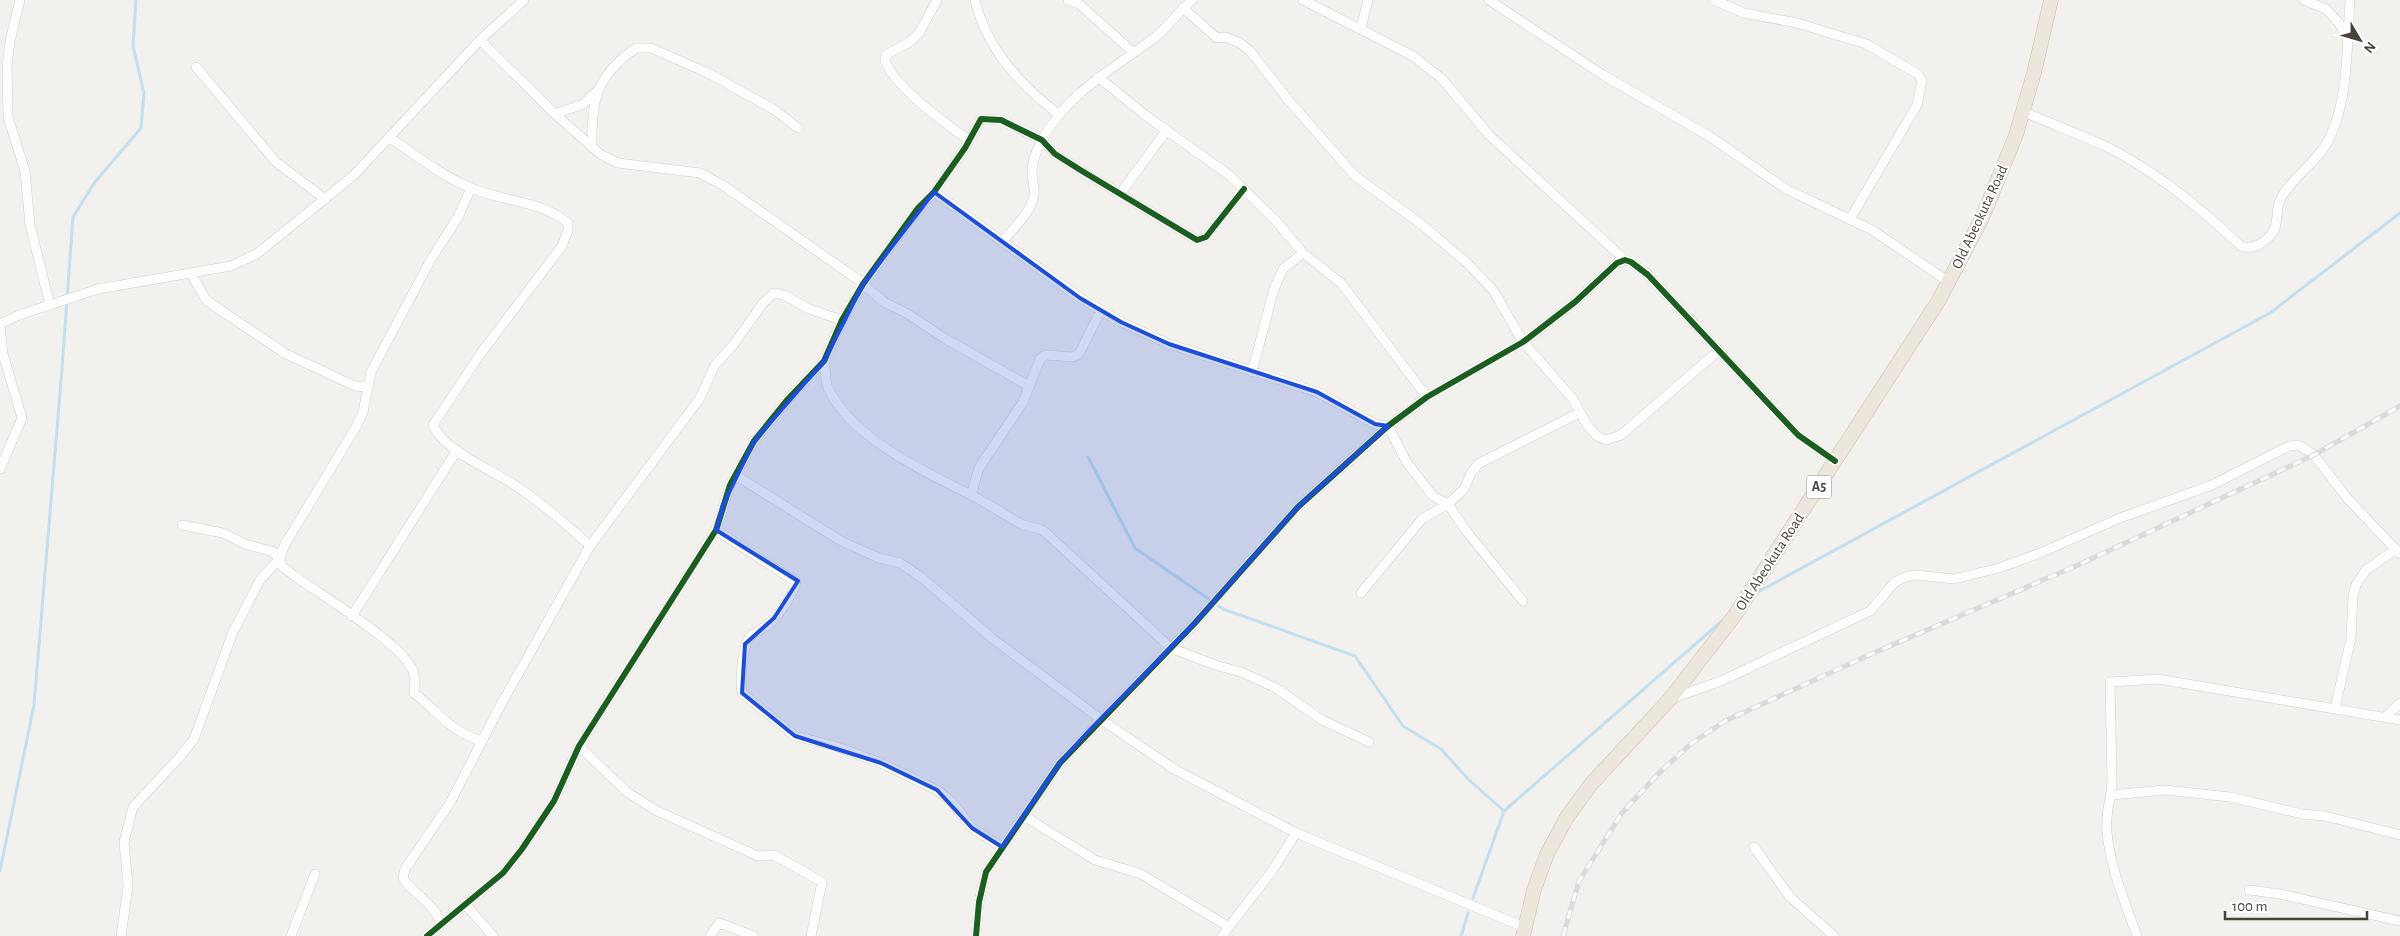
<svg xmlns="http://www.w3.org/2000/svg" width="2400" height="936" viewBox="0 0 2400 936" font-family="'Alegreya Sans',sans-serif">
  <rect width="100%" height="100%" fill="#f3f1ee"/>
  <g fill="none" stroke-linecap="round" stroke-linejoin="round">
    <path stroke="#c1dfee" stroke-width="3" d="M1088,457L1135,548L1223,609L1355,656L1403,726L1441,749L1468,779L1504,811
      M1756,593L2270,313L2400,213
      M0,871L34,705L62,369L73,217L95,182L141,128L144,93L133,46L136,0
      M1473,898L1504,811L1723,620
      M1461,936L1468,913"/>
    <g stroke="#d1cfcb" stroke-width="10">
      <path id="minor" d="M20,0L10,41L7,66L8,117L25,171L30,225L50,305
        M937,0L919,33L911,41L886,55L885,60C892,85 947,125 969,140
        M975,0C987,50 1020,84 1059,115
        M1068,0L1079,4L1133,52
        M1303,0L1413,56L1442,79L1489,135L1625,260
        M1489,0L1603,75L1709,136L1786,189L1872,230L1949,282
        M1714,0L1744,13L1797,23L1866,44L1918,74L1922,81L1917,105L1850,219
        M2304,0L2326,9L2339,23L2347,39
        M1183,8L1217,38L1225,37L1240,43L1250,51L1290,102L1355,176L1421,224L1466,262L1493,290L1523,342L1573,399L1587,425L1597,436L1606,440L1621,435L1718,351
        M1361,28L1368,0
        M480,40L555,114L600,154L618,163L700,173L724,186L857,279L884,302L908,314L944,338L1029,386
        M196,67L276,162L325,199
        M1098,77L1145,115L1229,175L1277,222L1303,253L1341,283L1427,397
        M2024,112C2051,124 2079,134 2105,146C2156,171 2200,208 2241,246C2254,251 2270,240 2275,228C2278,218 2276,208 2281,198C2292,178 2313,165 2325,146C2349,108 2347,43 2350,0
        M555,114L583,104L597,91
        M389,137C415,155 441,175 471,188C501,201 542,201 568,223V230L562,246L481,353L433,425C446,454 497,471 522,490C546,507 569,526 590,546
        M592,147C591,102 596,75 636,48H651L708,73L773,109L798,128
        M934,192L1080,298L1121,322L1169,344L1317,392L1375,424L1388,426L1407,463L1429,491L1434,497L1448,504L1467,532L1523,601
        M1120,194L1166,131
        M1002,242C1013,229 1031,213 1034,195C1035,187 1032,180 1032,172C1032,162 1037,149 1042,140C1067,93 1113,69 1154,38C1168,27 1178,12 1192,0
        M191,273L206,300L216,307L286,354L355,386L367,387
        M0,324L19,315L98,289L231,266L258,253L354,175L480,40L524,0
        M0,327L3,354L22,418L0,469
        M824,361C826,369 825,381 828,388C851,437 921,470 967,493C986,502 1004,515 1023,525L1040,529L1045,532L1171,648L1215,665L1241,672L1276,688L1322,720L1369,742
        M1252,372L1274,289L1283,269L1303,253
        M735,475L841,541L879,558L900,563L921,577L993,639L1102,720L1174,769L1296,833L1524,927
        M971,495L979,468L1023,402L1040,359L1045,355L1073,357L1079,354L1101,310
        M182,525L223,533L245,544L274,552L283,567L296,577C323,596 397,641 411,667C416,675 415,683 414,693C438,712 451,732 482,741
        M716,530L796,582C794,593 776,620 766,626C761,630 754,632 750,637C742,647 740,679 742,693L795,736L835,746L881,763L937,790L952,802L972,828L1002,847
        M1361,593L1422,519L1448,504L1464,489L1471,473L1478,464L1579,413
        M352,616L457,450
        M1673,698L1721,681L1870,611L1895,582L1905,577L1916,575L1954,579L1999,568L2040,553L2120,518L2212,485L2289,446L2299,445L2314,455L2347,498L2400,554
        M2335,708L2351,638L2353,596L2356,585L2366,570L2396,549
        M2385,717L2400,703
        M579,746L627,792L657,811L758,856L774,855L822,882L811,936
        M2111,795L2165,790L2230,797L2302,814L2325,816L2400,835
        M1024,816L1095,860L1141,874L1229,927
        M1754,847L1790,897L1834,936
        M2249,890L2280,894L2400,921
        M465,904L493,936
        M441,923C431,900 417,897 403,879L405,869L450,803L498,710L590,546L700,398L715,365L734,344L763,303L774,293L784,295L809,309L842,320
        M121,936L128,886L124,842L133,807L178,759L194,739L233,632L260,580L280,558L284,546L356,427L363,412L371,372L430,261L458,217L471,188
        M291,936L315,874
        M427,936L503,873L522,849L554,801L579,746L716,530L730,485L754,441L788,399L824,361L842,320L863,284L918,208L934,192L965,148L981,119L1001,120L1042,140L1055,154L1082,171L1197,240L1206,237L1244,189
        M710,936L719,923L754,936
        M976,936L979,902L986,872L1060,763L1195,623L1298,507L1388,426L1427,397L1523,342L1575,302L1617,263L1625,260L1631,262L1648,275L1798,435L1835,461
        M1222,936L1272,871L1296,833
        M2137,936C2125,902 2110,868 2107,832C2105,814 2111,799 2112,782L2110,682L2158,679L2400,720"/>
    </g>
    <g stroke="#c9bcaa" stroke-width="15">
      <path id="highway" d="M1523,936L1534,890L1547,854L1567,817L1592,783L1670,699L1735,615L1939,300L1982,218L2016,135L2034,73L2051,0"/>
    </g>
    <use href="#minor" stroke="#fdfdfc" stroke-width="9"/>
    <use href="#highway" stroke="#ece6dc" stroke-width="14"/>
    <g stroke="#dadada" stroke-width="5">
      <path id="rail" d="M1563,936L1579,881L1622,813L1661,771L1692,743L1725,721L1869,655L2078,565L2314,455L2400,406"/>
    </g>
    <use href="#rail" stroke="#fff" stroke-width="3" stroke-dasharray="9" stroke-linecap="butt"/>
    <g stroke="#fff" stroke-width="9">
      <path id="cycleway" d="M427,936L503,873L522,849L554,801L579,746L716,530L730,485L754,441L788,399L824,361L842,320L863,284L918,208L934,192L965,148L981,119L1001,120L1042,140L1055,154L1082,171L1197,240L1206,237L1244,189
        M976,936L979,902L986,872L1060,763L1195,623L1298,507L1388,426L1427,397L1523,342L1575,302L1617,263L1625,260L1631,262L1648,275L1798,435L1835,461"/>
    </g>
    <use href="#cycleway" stroke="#1b5e20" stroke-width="6"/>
  </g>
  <path fill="#1d4ed8" fill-opacity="0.2" stroke="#1d4ed8" stroke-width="4" stroke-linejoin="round" d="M934,192L1080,298L1121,322L1169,344L1317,392L1375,424L1388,426L1298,507L1195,623L1086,734L1060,763L1002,847L972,828L937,790L881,763L795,736L742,693L745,644L774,618L798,581L716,530L723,505L754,441L824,361L863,284Z"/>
  <g text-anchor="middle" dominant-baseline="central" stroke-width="4" stroke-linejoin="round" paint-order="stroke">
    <rect fill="#fff" stroke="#807b74" stroke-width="1" x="1806.5" y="475.5" width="25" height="23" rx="4"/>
    <g font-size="14" font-weight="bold" fill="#494239">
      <text x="1819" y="487">A5</text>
    </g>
    <g font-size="15" fill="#494239" stroke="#fff">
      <text transform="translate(1980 217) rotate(-65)">Old Abeokuta Road</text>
      <text transform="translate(1770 562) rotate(-57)">Old Abeokuta Road</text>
    </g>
  </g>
  <g transform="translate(2360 40) rotate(128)" stroke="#ffffff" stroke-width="4" paint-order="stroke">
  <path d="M0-4L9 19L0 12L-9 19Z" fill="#494239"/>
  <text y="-8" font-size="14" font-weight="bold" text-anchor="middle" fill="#494239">N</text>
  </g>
  <path d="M2225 911v8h142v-8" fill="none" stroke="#494239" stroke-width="2.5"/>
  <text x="2232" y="911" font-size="15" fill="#494239" stroke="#ffffff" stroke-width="4" paint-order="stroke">100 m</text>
</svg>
